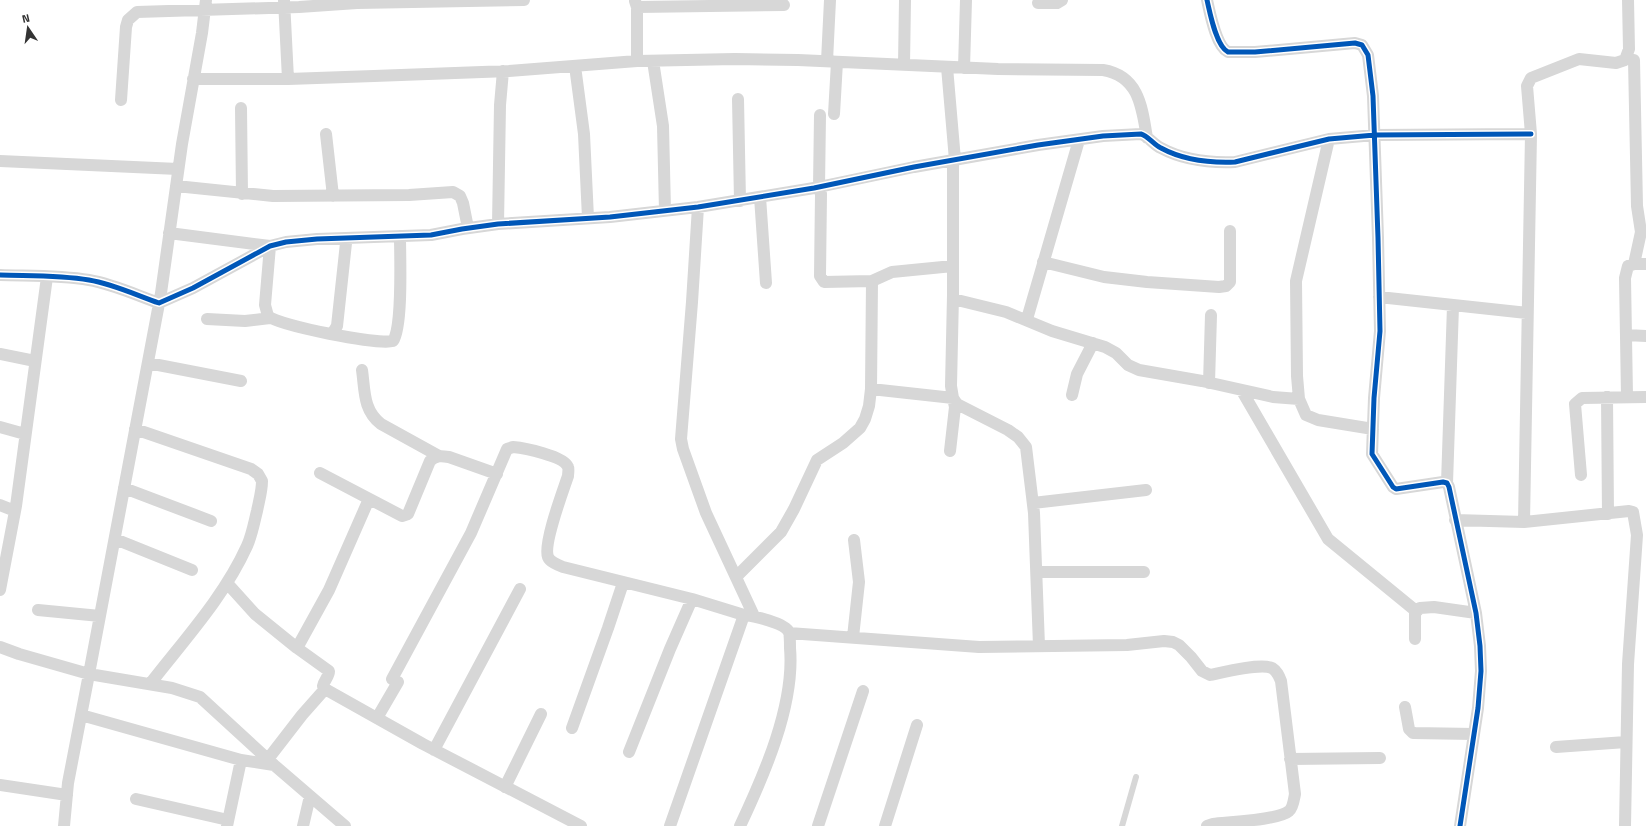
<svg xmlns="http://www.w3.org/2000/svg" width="1646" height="826" viewBox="0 0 1646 826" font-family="'Titillium Web',sans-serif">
  <rect width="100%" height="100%" fill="#fff"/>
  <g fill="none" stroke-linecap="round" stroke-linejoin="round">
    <path stroke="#d7d7d7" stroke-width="6" d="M1122,826L1136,777"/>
    <path stroke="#d7d7d7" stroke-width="12" d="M206,0L202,33L182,144L161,293L89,674L172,688L200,697L274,765L345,826
      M284,0L288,79
      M1207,0C1210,13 1216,46 1228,52H1255L1355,43L1362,45L1368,55L1373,96L1378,238L1380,331L1374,398L1372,454L1393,487L1396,489L1443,482L1447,483L1449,487L1476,613L1480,646L1481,671L1478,708L1460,826
      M635,1L637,7V61
      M1038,3H1057L1062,0
      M637,7L784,5
      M1634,60L1637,206L1641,232L1634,264
      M653,61L663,126L665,211
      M827,61L830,0
      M904,65L905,0
      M575,66L584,134L588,218
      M947,67L955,160
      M964,68L966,0
      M193,79H288L374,76L509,71L637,61L735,59L798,60L998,69L1103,70C1139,76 1142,107 1147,138
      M738,99L740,201
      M121,100L126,27L128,20L137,12L299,7L357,3L524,0
      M241,108L242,194
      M834,114L837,62
      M820,115L819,187L821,194L820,276L824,282L872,281
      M326,134L333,196
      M1329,139L1296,281L1297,376L1299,399L1306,415L1318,420L1373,429
      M953,160V295L951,386L953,398L957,404L1008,430L1018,437L1026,447L1034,513L1039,646
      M0,161L178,169
      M176,186L273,196L409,195L453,192L460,196L463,203L468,228
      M760,197L766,283
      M698,207L692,302L681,439L683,449L706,513L754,616
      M498,224L500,105L503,71
      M169,233L270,246L265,305L268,316C280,326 378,345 393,341C403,326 400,258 400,236
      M1043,262L1104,277L1147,282L1219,287L1226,286L1230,282V231
      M0,275C30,276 60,275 89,280C113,284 136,295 159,303L193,288L270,246L286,242L317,239L431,235L462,229L498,224L610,217L698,207L814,188L914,167L1038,145L1103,136L1141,134C1148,136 1154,145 1161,148C1183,160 1210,163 1235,162L1329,139L1375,135L1531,134
      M1379,297L1527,313
      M953,299L1006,312L1052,331L1105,347L1116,353L1128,365L1139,370L1202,381L1273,397L1299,399
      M207,319L245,321L270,318
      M1027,319L1079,140
      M332,334L337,326L346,243
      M1626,335L1646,336
      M0,354L35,361
      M148,363L241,381
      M362,370C365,391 363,410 381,424L439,456
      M1209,383L1211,315
      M871,389L953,398L955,407L950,451
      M1242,391L1328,539L1416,611
      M1072,395L1077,374L1093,343
      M1627,396L1625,278L1628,266L1634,264H1646
      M1607,397L1608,514
      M0,427L25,434
      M135,429L251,469L258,474L262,481C262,491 259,501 257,511C254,523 252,535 247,546C224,597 184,640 150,684
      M320,473L402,516L408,514L430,461C436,455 442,456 449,457L497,474
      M1581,475L1575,404L1582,398L1646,397
      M1447,483L1453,306
      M124,488L211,521
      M1033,503L1146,490
      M0,505L15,511
      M1455,520L1524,522L1531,134L1527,86L1531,78L1579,59L1616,63L1625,60L1629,49L1628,0
      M1524,522L1629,511L1633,512L1637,535L1628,664L1625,826
      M115,539L192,570
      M1037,572H1144
      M736,577L781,532L794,509L817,460L843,443L860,428L865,419L869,406L871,389L872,281L892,272L953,266
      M227,583L255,614L297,648L329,671C329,677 324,680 323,686L325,689L423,744L581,826
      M0,590L16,506L47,277
      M38,610L100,616
      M789,633L979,647L1127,645L1164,641L1173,642L1179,645L1191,657L1202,671L1210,675C1224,672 1260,663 1272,668C1277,671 1279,676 1281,681L1295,794C1294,799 1293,808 1289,811C1279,820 1228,822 1213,824L1207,826
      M853,637L859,582L854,540
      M1415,639V613L1420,608L1434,607L1476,613
      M0,647L19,654L89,674L68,783L64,826
      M297,648L329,590L369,499
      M392,679L471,533L507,449L513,447C524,448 564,456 568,467C569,469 568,474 568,476C563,491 543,544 548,557C550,562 558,565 563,567L692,599L744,615
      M1405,707L1409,729L1413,733L1474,734
      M81,715L241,760
      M377,718L398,682
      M572,728L608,628L623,583
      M1556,747L1626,742
      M434,750L520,589
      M629,752L670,649L692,599
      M268,759L302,715L325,689
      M1290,759L1380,758
      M0,785L67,795
      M505,787L541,714
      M136,799L228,820
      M227,826L241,760L274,765
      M303,826L310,796
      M670,826L744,615C754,616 785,623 789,632C790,636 790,643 790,648C795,705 764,775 740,826
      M818,826L863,691
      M885,826L917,725"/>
    <g stroke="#fff" stroke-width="8">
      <path id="cycleway" d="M1207,0C1210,13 1216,46 1228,52H1255L1355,43L1362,45L1368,55L1373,96L1378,238L1380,331L1374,398L1372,454L1393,487L1396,489L1443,482L1447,483L1449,487L1476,613L1480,646L1481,671L1478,708L1460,826
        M0,275C30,276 60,275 89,280C113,284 136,295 159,303L193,288L270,246L286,242L317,239L431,235L462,229L498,224L610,217L698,207L814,188L914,167L1038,145L1103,136L1141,134C1148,136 1154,145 1161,148C1183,160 1210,163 1235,162L1329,139L1375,135L1531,134"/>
    </g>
    <use href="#cycleway" stroke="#0057b8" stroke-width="5"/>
  </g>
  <g transform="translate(28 28) rotate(347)" stroke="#ffffff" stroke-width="3" paint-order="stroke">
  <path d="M0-3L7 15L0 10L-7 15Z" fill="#333333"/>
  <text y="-6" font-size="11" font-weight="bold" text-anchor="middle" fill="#333333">N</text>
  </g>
</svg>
